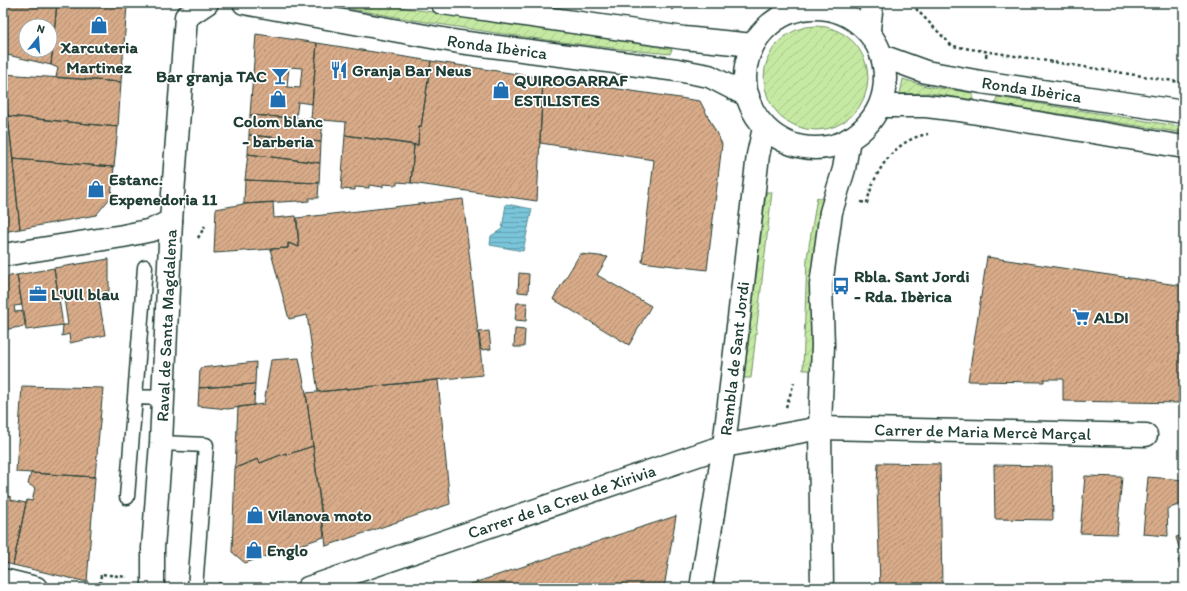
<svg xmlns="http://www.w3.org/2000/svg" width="1187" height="591" viewBox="0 0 1187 591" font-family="Itim,sans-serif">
  <defs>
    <pattern id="garden-furrows" width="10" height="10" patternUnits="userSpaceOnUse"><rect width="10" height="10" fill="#c5e9a2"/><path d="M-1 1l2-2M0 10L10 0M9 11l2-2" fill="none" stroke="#a9c98c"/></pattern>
    <pattern id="water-rules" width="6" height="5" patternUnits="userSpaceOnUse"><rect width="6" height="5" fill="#7ac5da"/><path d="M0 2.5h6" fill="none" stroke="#63a1b2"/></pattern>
    <pattern id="building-hatch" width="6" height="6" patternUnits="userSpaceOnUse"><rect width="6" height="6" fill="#d8ab89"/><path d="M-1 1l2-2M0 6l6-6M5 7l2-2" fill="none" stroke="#af8c71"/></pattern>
  </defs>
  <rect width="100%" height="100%" fill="#fff"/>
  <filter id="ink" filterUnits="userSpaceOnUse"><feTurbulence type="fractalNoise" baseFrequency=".025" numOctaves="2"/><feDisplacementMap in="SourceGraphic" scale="8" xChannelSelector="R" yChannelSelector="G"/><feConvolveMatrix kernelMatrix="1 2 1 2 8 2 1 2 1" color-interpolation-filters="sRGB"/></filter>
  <g filter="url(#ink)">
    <path fill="url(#garden-furrows)" stroke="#72936b" d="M319,3H374L672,49L670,54C552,43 435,25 319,3Z
      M764 78a52 52 0 1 1 104 0a52 52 0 1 1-104 0Z
      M903,79L926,86L973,93V100L929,93L900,94Z
      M997,97L1184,127V133L995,104Z
      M766,192H772L751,378H744Z
      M817,197L823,199L813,258L811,370H803L807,258Z"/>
    <path fill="url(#water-rules)" stroke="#568f98" d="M506,204L532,209L523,251L490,245L491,236L502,229Z"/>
    <path fill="url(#building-hatch)" stroke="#1f3d34" fill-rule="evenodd" d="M3,3H57L51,65L3,54ZM26,26H50V50H26Z
      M57,3H115L127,6L121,82L56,77L58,68L51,65Z
      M256,34L317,43L312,104L298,102L296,118L250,115ZM289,67L302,68L300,88L287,87Z
      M317,43L431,61L421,127H419L418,145L345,135L346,122L311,119Z
      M431,61L543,78L537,201L411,183L414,145H418L419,127H421Z
      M3,74L121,82L118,127L8,116Z
      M543,78L700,101L722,144L707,270L642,262L654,160L540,143Z
      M3,91L8,116L20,229L3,232Z
      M250,115L323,120L321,142L249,135Z
      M8,116L118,127L114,167L13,159Z
      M249,135L321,142L320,163L248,154Z
      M345,135L414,145L411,183L397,182V185L383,184V187L369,185V188L355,187V190L341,189Z
      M248,154L320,163L319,183L245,180Z
      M13,159L114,167L111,197L96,215L20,229Z
      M245,180L319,183L318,198H309V201L298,202V201L244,204Z
      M463,199L483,375L318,392L307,315L289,319L270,249L288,248V243L299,247L297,218Z
      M273,202L274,218L296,216L299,247L288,243V248L214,253L216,209L244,204Z
      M580,254L608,257L597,275L651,306L629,345L553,299Z
      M987,257L1184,286V403L1063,401V379H1044V382L968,381Z
      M109,259V291L98,294L105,335L70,343L69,334L62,336L63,325H68L64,298L59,299L54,268Z
      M54,268L63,325L26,330L17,275Z
      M519,273L529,274L528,293L518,292Z
      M17,275L22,305L14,306L15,312L24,311L26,326L3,330V277Z
      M517,303H527L526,321L515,320Z
      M515,329L525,330L524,347H514Z
      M489,331L491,349L481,350L479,332Z
      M299,358L306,393L313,446L286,455V453L260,463L258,459L235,468L238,407L264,404L271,360Z
      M256,362L255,384L199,388L200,368Z
      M438,380L450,504L326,546L306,393Z
      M255,384L254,405L228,409L198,406L199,388Z
      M22,386L103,388L95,477L16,472Z
      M313,446L324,537L245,563L232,552L235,468L258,459L260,463L286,453V455Z
      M878,463L940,464L942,588H880L877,485Z
      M994,465L1052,466L1053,520L995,519Z
      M31,473L95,477L87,582L13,565L26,503L27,500L32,501L35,488L28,484Z
      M1085,476L1122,477L1117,534L1080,533Z
      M1148,477L1184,480V503L1167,509L1168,536L1143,534Z
      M3,495L11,497V500L26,503L13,565L3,562Z
      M676,516L664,588H459L608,538Z
      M1184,535V575H1183L1178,560L1182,558L1176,537Z"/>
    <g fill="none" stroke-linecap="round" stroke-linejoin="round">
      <g stroke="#1f3d34" stroke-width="17">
        <path id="service" d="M145,267L135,397L163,398
          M161,443L206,445L195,588
          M127,497L135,397"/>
      </g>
      <g stroke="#1f3d34" stroke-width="25">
        <g id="minor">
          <path d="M807,8L809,3"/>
          <path d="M869,29L872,3"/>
          <path d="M3,255L123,236L152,230L171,221"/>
          <path d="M3,580L36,588"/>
          <path id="s1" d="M153,588V548L161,443L171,221L186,17L207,3"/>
          <path id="s2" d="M308,588L724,446L820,428L1146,435"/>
          <path id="s3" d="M701,588L724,446L758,155L764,128"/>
          <path d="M822,588L820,428L823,345L821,285L831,212L844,169L849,139"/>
        </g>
      </g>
      <g stroke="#1f3d34" stroke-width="25">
        <g id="tertiary">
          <path id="s4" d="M244,3L459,42L677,70L709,76L748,96"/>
          <path d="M442,3L684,38L753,45"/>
          <circle cx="815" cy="78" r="70"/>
          <path id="s5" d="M882,56L926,72L981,82L1184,112"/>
          <path d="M880,106H926L959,110L1184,147"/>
        </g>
      </g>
      <path stroke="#1f3d34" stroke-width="2.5" stroke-dasharray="3 3" stroke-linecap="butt" d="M679,3L702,6L723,3
        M914,3L917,10L952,46L1180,82L1184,80
        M672,10L675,3
        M986,57L987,51
        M861,202L867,203C874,171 895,139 928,134
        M198,238L205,226
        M786,407L794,383
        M218,583L231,588
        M100,584L101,574L127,577"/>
      <use href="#service" stroke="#fff" stroke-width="14"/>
      <use href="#minor" stroke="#fff" stroke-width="22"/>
      <use href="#tertiary" stroke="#fff" stroke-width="22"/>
    </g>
  </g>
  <defs>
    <g id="shop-bare" transform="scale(1.38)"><path d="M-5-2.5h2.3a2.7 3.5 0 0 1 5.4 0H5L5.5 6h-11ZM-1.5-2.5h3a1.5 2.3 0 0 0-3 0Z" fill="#1f6fb2" stroke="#fff" stroke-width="2.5" paint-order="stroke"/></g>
    <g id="restaurant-bare" transform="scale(1.38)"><path d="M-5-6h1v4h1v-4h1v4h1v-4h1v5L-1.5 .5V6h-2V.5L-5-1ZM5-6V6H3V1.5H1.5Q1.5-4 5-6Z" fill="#1f6fb2" stroke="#fff" stroke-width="2.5" paint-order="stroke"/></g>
    <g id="bar-bare" transform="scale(1.38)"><path d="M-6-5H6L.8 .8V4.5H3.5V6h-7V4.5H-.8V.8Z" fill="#1f6fb2" stroke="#fff" stroke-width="2.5" paint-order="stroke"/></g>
    <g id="bus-bare" transform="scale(1.38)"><path d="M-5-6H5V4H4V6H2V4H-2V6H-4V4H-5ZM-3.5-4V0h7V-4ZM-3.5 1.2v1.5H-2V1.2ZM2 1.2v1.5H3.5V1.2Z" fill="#1f6fb2" stroke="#fff" stroke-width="2.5" paint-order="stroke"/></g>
    <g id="office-bare" transform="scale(1.38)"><path d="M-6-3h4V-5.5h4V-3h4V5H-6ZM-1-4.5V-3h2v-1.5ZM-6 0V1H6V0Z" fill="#1f6fb2" stroke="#fff" stroke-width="2.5" paint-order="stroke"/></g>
    <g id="supermarket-bare" transform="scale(1.38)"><path d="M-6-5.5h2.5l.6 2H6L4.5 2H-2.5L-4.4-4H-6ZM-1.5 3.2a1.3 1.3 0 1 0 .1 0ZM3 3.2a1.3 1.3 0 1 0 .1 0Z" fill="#1f6fb2" stroke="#fff" stroke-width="2.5" paint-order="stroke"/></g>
  </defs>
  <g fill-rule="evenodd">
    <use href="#shop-bare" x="99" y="25"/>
    <use href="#restaurant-bare" x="339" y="70"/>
    <use href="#bar-bare" x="280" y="76"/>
    <use href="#shop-bare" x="501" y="90"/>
    <use href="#shop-bare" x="278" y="99"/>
    <use href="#shop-bare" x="96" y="189"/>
    <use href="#bus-bare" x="841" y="286"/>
    <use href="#office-bare" x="38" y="294"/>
    <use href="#supermarket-bare" x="1081" y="317"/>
    <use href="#shop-bare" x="255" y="515"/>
    <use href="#shop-bare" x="254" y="550"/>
  </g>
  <g text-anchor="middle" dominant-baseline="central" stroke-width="3.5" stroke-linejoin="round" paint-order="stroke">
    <g font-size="17" font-weight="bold" fill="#1f3d34" stroke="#fff" text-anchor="start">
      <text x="99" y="47" text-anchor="middle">Xarcuteria<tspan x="99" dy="20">Martinez</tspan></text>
      <text x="352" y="70">Granja Bar Neus</text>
      <text x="267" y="76" text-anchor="end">Bar granja TAC</text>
      <text x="514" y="80">QUIROGARRAF<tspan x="514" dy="20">ESTILISTES</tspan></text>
      <text x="278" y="121" text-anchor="middle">Colom blanc<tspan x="278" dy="20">- barberia</tspan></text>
      <text x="109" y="179">Estanc.<tspan x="109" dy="20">Expenedoria 11</tspan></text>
      <text x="854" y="276">Rbla. Sant Jordi<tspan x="854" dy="20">- Rda. Ibèrica</tspan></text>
      <text x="51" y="294">L'Ull blau</text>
      <text x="1094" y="317">ALDI</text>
      <text x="268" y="515">Vilanova moto</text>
      <text x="267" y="550">Englo</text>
    </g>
    <g font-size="17" fill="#1f3d34" stroke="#fff">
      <text stroke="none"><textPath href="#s4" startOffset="257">Ronda Ibèrica</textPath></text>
      <text stroke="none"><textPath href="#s5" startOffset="154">Ronda Ibèrica</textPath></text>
      <text stroke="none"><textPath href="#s1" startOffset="263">Raval de Santa Magdalena</textPath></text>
      <text stroke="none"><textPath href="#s3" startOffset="232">Rambla de Sant Jordi</textPath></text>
      <text stroke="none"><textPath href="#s2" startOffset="700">Carrer de Maria Mercè Marçal</textPath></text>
      <text stroke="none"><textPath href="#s2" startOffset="268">Carrer de la Creu de Xirivia</textPath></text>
    </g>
  </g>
  <rect width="1187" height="591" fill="none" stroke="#fff" stroke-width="16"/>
  <rect x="8" y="8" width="1171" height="575" fill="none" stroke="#1f3d34" stroke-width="1.5" filter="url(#ink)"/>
  <g transform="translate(38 38) rotate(17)"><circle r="19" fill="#ffffff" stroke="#a5b1ae"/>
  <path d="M0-3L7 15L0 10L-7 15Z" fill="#1f6fb2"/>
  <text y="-6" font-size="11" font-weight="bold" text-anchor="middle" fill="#1f3d34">N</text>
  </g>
</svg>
